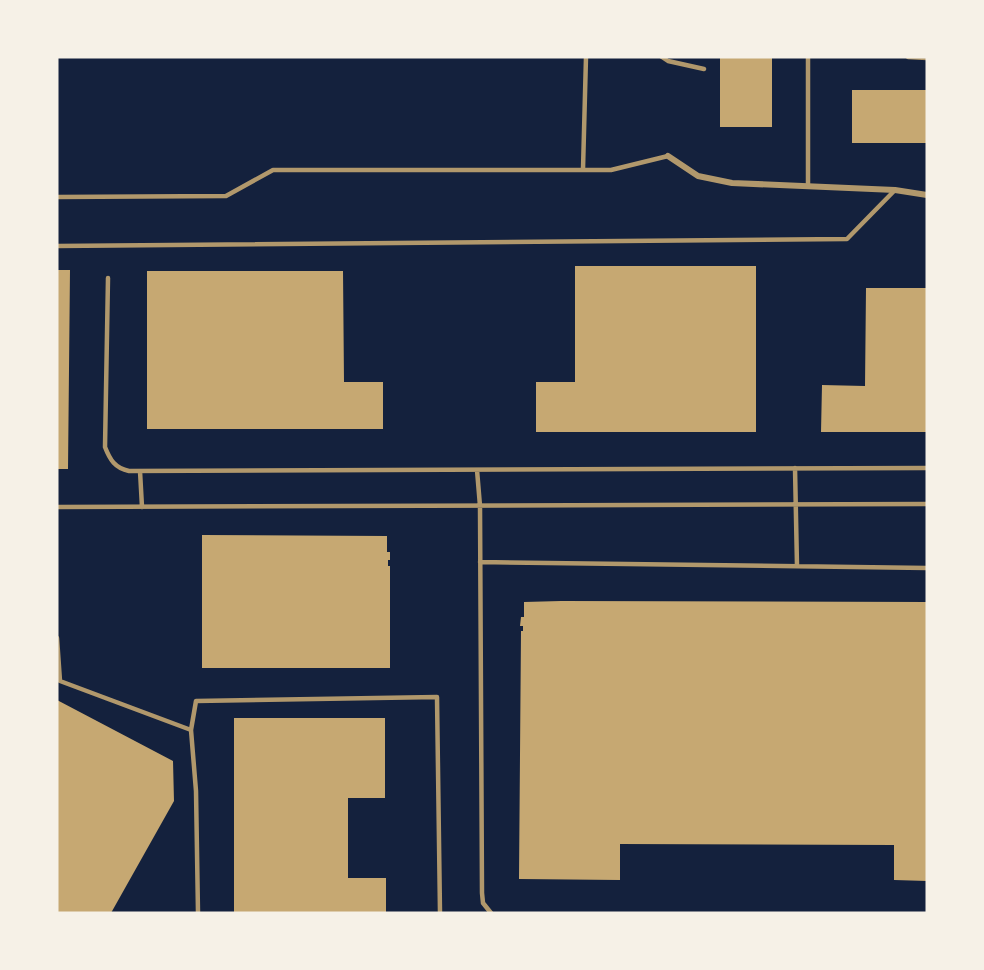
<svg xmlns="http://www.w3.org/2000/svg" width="984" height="970" viewBox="0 0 984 970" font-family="'Fira Sans Condensed',sans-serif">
  <rect width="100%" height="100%" fill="#14213d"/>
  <path fill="#c6a872" d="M720,57H772V127H720Z
    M852,90H927V143H852Z
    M575,266H756V432H536V382H575Z
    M57,270H70L68,469H57Z
    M147,271H343L344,382H383V429H147Z
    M866,288H927V432H821L822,385L865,386Z
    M202,535L387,536V552H390V560H388V566H390V668H202Z
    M561,601L927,602V881L894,880V845L620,844V880L519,879L521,631H523V626H520L521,617H524V602Z
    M57,700L173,761L174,801L111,913H57Z
    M234,718H385V798H348V878H386V913H234Z"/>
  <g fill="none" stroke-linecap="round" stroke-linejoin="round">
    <path stroke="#b1986c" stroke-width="4.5" d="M662,57L668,61L704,69
      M808,57V186
      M908,57L927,58
      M583,169L586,57
      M57,197L226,196L273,170H611L668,156
      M57,246L847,239L895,190
      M108,278L105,447C110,460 115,468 129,471L927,468
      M795,468L797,566
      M477,470L480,506L482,893L483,903L491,913
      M140,471L142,507
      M57,507L927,504
      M480,562L927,568
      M57,638L60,681L191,730L196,791L198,913
      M191,730L196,701L437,697L440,913"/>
    <path stroke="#b1986c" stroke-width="6" d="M668,156L698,176L732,183L895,190L927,195"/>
  </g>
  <rect width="984" height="970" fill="none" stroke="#f6f1e7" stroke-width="117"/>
</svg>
